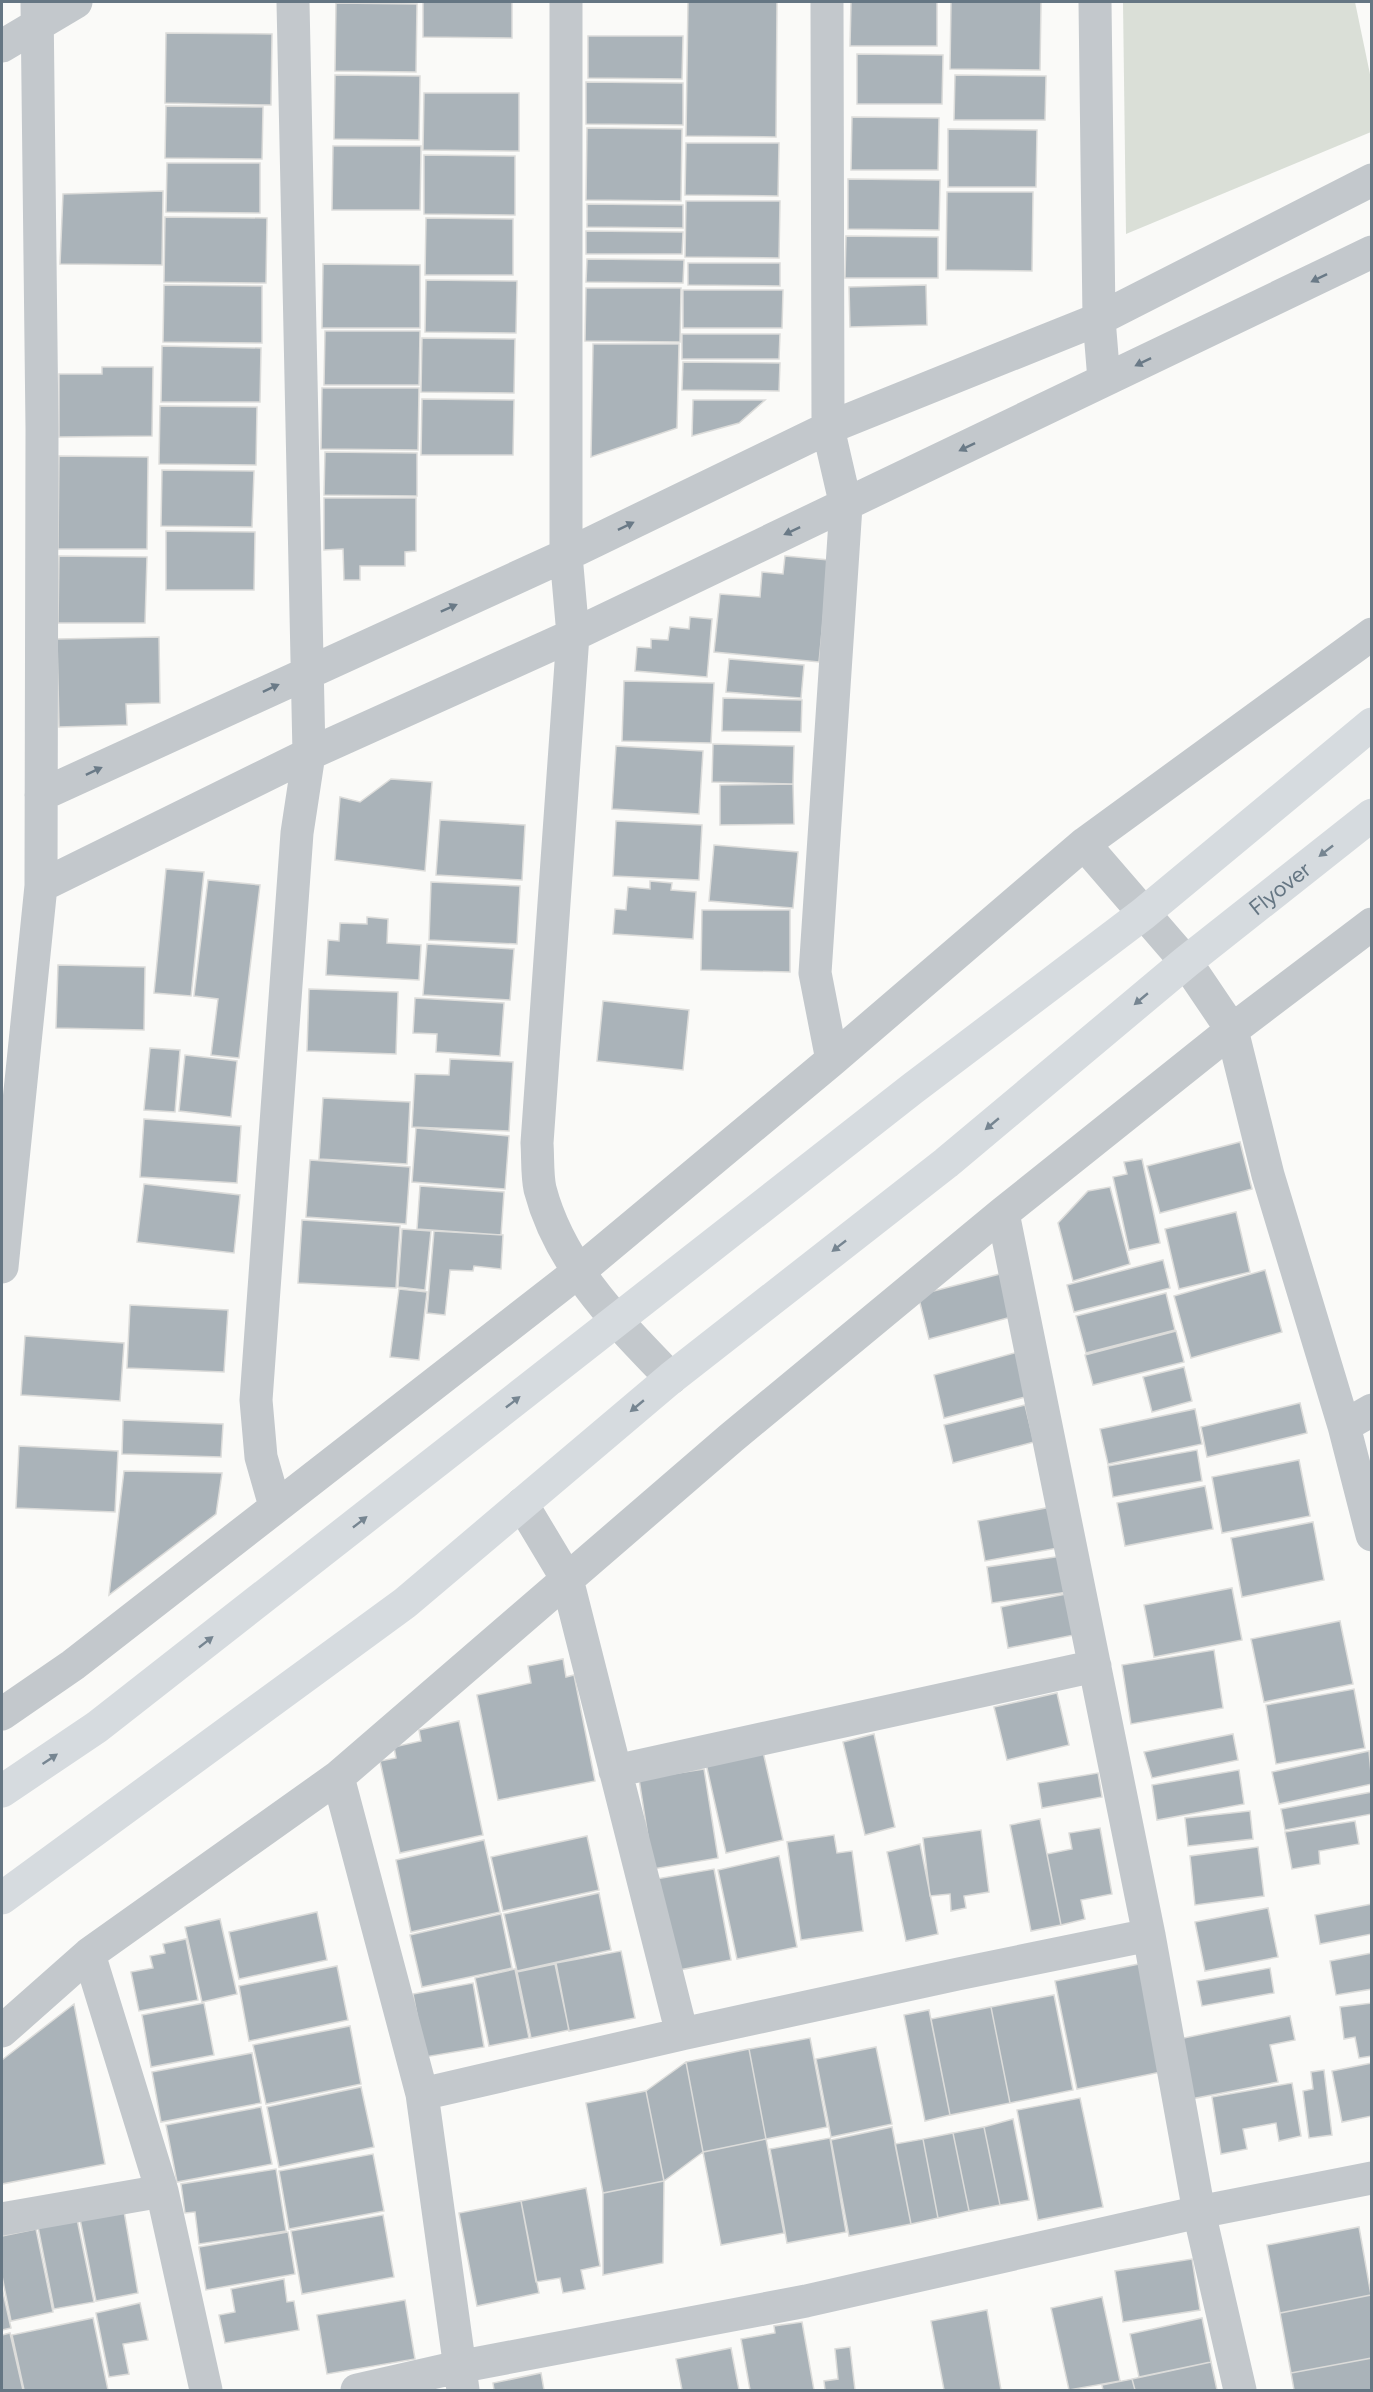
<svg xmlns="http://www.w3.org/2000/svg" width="1373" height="2392" viewBox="0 0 1373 2392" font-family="Figtree,sans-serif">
  <rect width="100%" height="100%" fill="#fafaf8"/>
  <path fill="#dadfd7" d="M1123,2H1355L1371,79V132L1126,234Z"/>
  <path fill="#aab3b9" stroke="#dcdcda" stroke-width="1.5" d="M423,2H512V38L423,37Z
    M688,2H777L776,137L686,136Z
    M851,2H937V46H850Z
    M951,2H1041L1040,70L950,69Z
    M336,3L417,4L416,72L335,71Z
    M166,33L272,34L271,105L165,103Z
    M588,36H683L682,79L588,78Z
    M857,54L943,55L942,104H857Z
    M335,75L420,76L419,140L334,139Z
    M955,75L1046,76L1045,120H954Z
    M586,82L683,83V125L586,124Z
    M424,93H519V151L423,150Z
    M166,106L263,107L262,159L165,158Z
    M852,117L939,118L938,170H851Z
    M587,128L682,129L681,201L586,200Z
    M948,129L1037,130L1036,187H948Z
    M686,143H779L778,196L685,195Z
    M333,146H421L420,210H332Z
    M424,155L515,156V215L424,214Z
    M167,163H260V213L166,212Z
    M848,179L940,180L939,230L848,229Z
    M163,191L162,265L60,264L63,194Z
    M947,192H1033L1032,271L946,270Z
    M686,201H780L779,258L685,257Z
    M587,204L683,205V228L587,227Z
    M165,217L267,218L266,283L164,282Z
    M426,218L513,219V275H425Z
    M586,231L683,232L682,254H586Z
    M846,236L938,237V278H845Z
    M587,259L684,260L683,283L586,282Z
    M688,263H780V286L688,285Z
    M323,264L420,265V328H322Z
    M426,280L517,281L516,333L425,332Z
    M164,285L262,286V343L163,342Z
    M926,285L927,325L850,327L849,287Z
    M586,288H681L680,342L585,341Z
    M683,290H783L782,328H683Z
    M325,331H420L419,385H324Z
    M682,334H780L779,359H682Z
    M422,338L515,339L514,393L421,392Z
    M593,344H679L677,428L591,457Z
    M162,346L261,348L260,402H161Z
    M683,362L780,363L779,391L682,390Z
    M102,367H153L152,436L59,437V374H102Z
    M322,388H419L418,450L321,449Z
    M422,399L514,400L513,455H421Z
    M693,400H765L739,423L692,436Z
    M160,406L257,407L256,465L159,464Z
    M325,452L417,453V496L324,495Z
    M59,456L148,457L147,549H58Z
    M162,470L254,471L252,527L161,526Z
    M324,498H416V551L405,552V566H360V580H344L343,549L324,550Z
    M166,531L255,532L254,590H166Z
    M59,556L147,557L145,623H58Z
    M785,556L829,560L819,662L714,652L720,594L760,597L762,572L783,574Z
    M690,617L712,619L707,677L635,671L637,647L651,648V639L668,640L670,627L689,629Z
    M159,637L160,703L126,704L127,725L59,727L57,639Z
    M729,659L804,665L801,698L726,692Z
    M624,681L714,683L711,743L622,741Z
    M723,698L802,700L801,732L722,731Z
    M713,744L794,746L793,784L712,782Z
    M616,746L703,751L699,814L612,809Z
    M391,779L432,782L425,871L335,860L340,797L360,802Z
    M793,784L794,824L720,825V785Z
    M440,820L525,825L522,880L436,875Z
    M616,821L702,825L699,880L613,876Z
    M714,845L798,852L793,908L709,901Z
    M166,869L204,872L191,996L154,993Z
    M208,880L260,885L239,1058L211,1055L218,999L194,996Z
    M650,881L672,883L671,890L696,892L693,939L613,934L615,909L626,910L628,887L650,889Z
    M431,882L520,886L517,944L429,940Z
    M702,910H790V972L701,970Z
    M367,917L388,919L387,943L421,945L419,980L326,975L328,940L339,941L340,923L367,924Z
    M427,944L514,949L510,1000L423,995Z
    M58,965L145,967L144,1030L56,1028Z
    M309,989L398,992L396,1054L307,1051Z
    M415,998L504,1003L500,1056L436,1052L437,1034L413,1033Z
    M603,1001L689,1010L683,1070L597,1061Z
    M150,1048L180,1050L175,1112L144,1110Z
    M185,1055L237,1061L231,1117L179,1111Z
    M450,1059L513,1062L509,1131L412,1127L415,1074L449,1075Z
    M323,1098L410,1102L407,1164L319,1159Z
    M144,1119L241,1126L237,1183L140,1177Z
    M416,1128L509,1136L505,1189L412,1182Z
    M1240,1142L1252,1189L1160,1213L1147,1166Z
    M1142,1159L1160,1243L1129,1250L1113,1177L1127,1174L1124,1162Z
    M310,1160L410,1167L406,1224L306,1217Z
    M144,1184L240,1195L234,1253L137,1242Z
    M420,1186L504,1192L501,1235L417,1229Z
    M1110,1187L1130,1264L1073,1281L1058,1223L1088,1191Z
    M1236,1212L1250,1272L1179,1289L1165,1229Z
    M302,1220L400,1226L396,1288L298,1283Z
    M402,1229L431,1231L425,1290L398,1287Z
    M434,1231L503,1235L501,1269L474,1266L473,1271L450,1270L445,1315L427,1313Z
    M1163,1260L1170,1288L1074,1312L1067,1285Z
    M1265,1270L1282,1332L1191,1358L1174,1296Z
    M1004,1273L1015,1316L929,1339L918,1295Z
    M399,1289L427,1292L419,1360L390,1357Z
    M1166,1293L1175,1330L1086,1353L1076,1316Z
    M130,1305L228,1310L224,1372L127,1368Z
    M1176,1331L1184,1362L1093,1385L1085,1355Z
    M25,1336L124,1343L120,1401L21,1395Z
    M1018,1352L1029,1396L944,1418L934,1375Z
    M1184,1367L1192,1401L1152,1412L1143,1377Z
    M1300,1403L1307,1433L1207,1457L1201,1427Z
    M1025,1405L1034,1442L953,1463L944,1425Z
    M1195,1409L1202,1444L1108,1464L1100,1429Z
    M123,1420L223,1424L221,1457L122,1454Z
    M19,1446L118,1451L115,1512L16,1508Z
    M1197,1450L1202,1481L1113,1497L1108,1466Z
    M1299,1460L1310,1516L1222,1533L1212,1477Z
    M124,1471L222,1473L216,1514L109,1595Z
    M1205,1486L1213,1529L1125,1546L1117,1503Z
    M1051,1507L1058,1548L985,1561L978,1521Z
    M1313,1522L1324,1580L1242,1597L1231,1538Z
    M1062,1556L1068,1592L992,1603L987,1567Z
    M1232,1588L1242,1640L1154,1657L1144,1605Z
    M1071,1593L1079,1634L1008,1648L1001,1607Z
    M1340,1621L1353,1684L1264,1702L1251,1639Z
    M1214,1650L1223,1708L1131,1724L1122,1665Z
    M563,1659L566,1677L574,1675L595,1781L498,1800L477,1695L531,1683L528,1666Z
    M1354,1689L1365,1748L1276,1764L1266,1705Z
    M1057,1693L1069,1745L1007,1760L994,1707Z
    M459,1721L483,1835L400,1853L380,1761L396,1758L394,1747L421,1741L419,1730Z
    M874,1734L895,1827L865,1835L843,1742Z
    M1233,1734L1238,1760L1152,1778L1144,1752Z
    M762,1747L783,1840L726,1853L705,1759Z
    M1369,1751L1372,1784L1279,1804L1272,1772Z
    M704,1769L718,1858L653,1869L639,1779Z
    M1239,1770L1244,1804L1157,1820L1152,1785Z
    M1098,1773L1102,1797L1042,1808L1038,1783Z
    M1372,1792V1814L1285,1830L1281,1809Z
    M1250,1811L1253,1839L1188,1846L1185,1818Z
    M1040,1819L1061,1925L1031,1931L1010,1825Z
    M1355,1821L1359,1844L1319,1851L1320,1864L1292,1869L1285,1832Z
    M1100,1828L1112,1894L1081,1900L1085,1919L1061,1925L1047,1854L1072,1849L1069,1833Z
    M981,1830L989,1892L964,1896L966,1908L951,1911L950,1894L930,1896L923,1838Z
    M834,1835L837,1853L852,1851L863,1931L801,1940L787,1842Z
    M587,1836L599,1890L503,1911L491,1857Z
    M484,1840L500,1912L411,1932L396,1860Z
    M920,1844L938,1934L906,1941L887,1852Z
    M1258,1847L1264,1896L1195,1905L1190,1856Z
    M779,1856L797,1947L737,1959L718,1870Z
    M714,1869L731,1960L674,1971L656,1879Z
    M599,1893L611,1950L517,1971L504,1914Z
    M1372,1904V1934L1320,1944L1315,1915Z
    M1268,1908L1278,1957L1205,1971L1195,1922Z
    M317,1912L327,1960L239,1979L229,1932Z
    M501,1914L512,1968L422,1987L410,1935Z
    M220,1919L237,1994L202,2002L185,1927Z
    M186,1939L198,2000L139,2011L131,1972L153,1968L150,1956L165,1953L163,1944Z
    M621,1951L635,2018L569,2031L556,1963Z
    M1372,1953V1989L1336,1995L1330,1961Z
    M555,1964L569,2030L531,2038L517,1972Z
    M1139,1964L1161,2072L1077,2089L1055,1981Z
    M337,1966L348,2020L249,2041L239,1986Z
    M1270,1968L1274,1993L1202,2006L1197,1981Z
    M515,1969L529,2038L489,2046L475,1978Z
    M473,1983L484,2047L425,2057L413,1994Z
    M1054,1995L1073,2090L1010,2103L991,2007Z
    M204,2003L214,2055L151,2067L142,2015Z
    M1372,2003V2056L1359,2058L1355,2037L1344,2039L1340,2007Z
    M74,2004L105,2164L2,2184V2060Z
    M991,2007L1010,2103L950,2115L931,2019Z
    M929,2010L950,2115L925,2121L904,2015Z
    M1290,2016L1295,2040L1270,2045L1278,2082L1191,2099L1179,2039Z
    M350,2026L361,2084L266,2104L253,2045Z
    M810,2038L827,2127L766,2139L749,2049Z
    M876,2047L892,2124L831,2137L816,2059Z
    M749,2049L766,2139L703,2152L686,2062Z
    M252,2053L261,2103L161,2122L152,2072Z
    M686,2062L703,2152L664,2181L646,2091Z
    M1372,2063V2116L1342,2122L1332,2071Z
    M1324,2070L1332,2135L1309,2138L1303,2091L1313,2089L1311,2072Z
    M1292,2083L1301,2136L1279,2141L1276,2123L1243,2129L1247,2149L1221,2154L1212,2097Z
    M361,2087L374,2147L279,2167L267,2107Z
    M646,2091L664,2181L603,2193L586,2103Z
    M1080,2098L1103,2207L1038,2220L1017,2110Z
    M261,2107L272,2164L177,2182L166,2125Z
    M1013,2119L1029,2200L1000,2205L984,2127Z
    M892,2127L911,2224L849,2236L831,2140Z
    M984,2127L1000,2205L969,2211L953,2133Z
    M953,2133L969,2211L938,2218L923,2139Z
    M830,2138L846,2232L787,2243L770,2149Z
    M766,2139L784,2233L721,2245L703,2152Z
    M923,2139L938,2218L911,2224L895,2144Z
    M373,2154L384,2211L289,2229L279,2171Z
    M276,2169L286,2231L199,2244L195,2212L185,2213L181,2184Z
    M664,2181L663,2263L603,2275V2193Z
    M586,2188L600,2266L581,2270L585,2289L563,2293L560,2278L536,2282L521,2201Z
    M521,2201L539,2293L477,2306L459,2213Z
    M124,2211L138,2293L96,2301L80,2219Z
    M383,2215L394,2277L302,2294L291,2231Z
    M77,2219L94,2302L54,2309L38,2227Z
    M1359,2227L1371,2295L1280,2313L1267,2245Z
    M36,2229L53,2312L11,2321L2,2276V2236Z
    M288,2232L295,2274L206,2290L199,2247Z
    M1192,2259L1200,2310L1123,2322L1115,2271Z
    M284,2279L287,2302L294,2301L299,2330L225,2343L219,2315L235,2312L231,2289Z
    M2,2288L11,2328L2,2330Z
    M1371,2295L1372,2358L1291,2373L1280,2313Z
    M1102,2297L1120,2381L1069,2390L1051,2308Z
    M405,2300L415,2359L327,2374L317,2315Z
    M140,2303L148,2340L123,2344L129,2374L109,2377L96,2313Z
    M987,2310L1001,2390H944L931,2321Z
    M93,2318L108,2390H24L12,2335Z
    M1202,2318L1211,2362L1139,2377L1130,2334Z
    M802,2322L814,2390H750L741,2339L775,2333L774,2326Z
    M10,2333L23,2390H2V2335Z
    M850,2347L855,2390H825L824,2381L838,2379L835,2349Z
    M731,2348L739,2390H682L676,2359Z
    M1372,2358V2390H1294L1291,2373Z
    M1211,2362L1217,2390H1135L1132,2379Z
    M541,2373L544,2390H494L493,2383Z
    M1132,2379L1135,2390H1103L1102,2385Z"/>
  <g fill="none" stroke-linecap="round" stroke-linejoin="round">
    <path stroke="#c3c8cc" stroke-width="33" d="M566,2V555L573,635L537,1143C538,1158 537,1175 540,1189C560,1266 618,1323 671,1378
      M827,2L828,428L846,506L815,973L832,1060
      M1095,2L1099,319L1104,380
      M2,46L76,2
      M41,795L566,555L828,428L1099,319L1372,180
      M1084,844L1186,962L1232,1030L1268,1175L1344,1426L1372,1535
      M41,886L309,754L573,635L1372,252
      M2,1267L41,886L42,429L37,2
      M1344,1426L1372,1410
      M275,1506L261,1457L256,1400L297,833L309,754L293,2
      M2,1714L73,1665L578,1272L832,1060L1084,844L1372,634
      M615,1771L1095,1666
      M338,1777L422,2094
      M89,1954L162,2191L206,2390
      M2,2031L89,1954L338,1777L731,1438L1003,1213L1232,1030L1372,924
      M682,2034L958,1974L1149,1935L1003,1213
      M2,2219L162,2191
      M357,2390L458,2367L806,2301L1199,2212L1149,1935
      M463,2390L422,2094L682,2034L567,1579L522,1504
      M1240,2390L1199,2212L1372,2178"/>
    <g stroke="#d6dbdf" stroke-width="33">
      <path d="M2,1791L97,1727L912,1089L1143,914L1372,724"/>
      <path id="s1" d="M2,1898L405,1603L671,1378L946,1163L1186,962L1372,815"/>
    </g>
  </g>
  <defs><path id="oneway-solid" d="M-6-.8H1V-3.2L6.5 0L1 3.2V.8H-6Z" transform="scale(1.5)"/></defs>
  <g fill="#6a7a87">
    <use href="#oneway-solid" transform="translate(1319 278) rotate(154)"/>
    <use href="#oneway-solid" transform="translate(1143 362) rotate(154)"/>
    <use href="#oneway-solid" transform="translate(967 447) rotate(154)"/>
    <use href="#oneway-solid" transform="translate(626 526) rotate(-26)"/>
    <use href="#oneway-solid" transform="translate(792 531) rotate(155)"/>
    <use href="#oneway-solid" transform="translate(449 608) rotate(-24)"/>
    <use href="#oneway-solid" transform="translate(271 688) rotate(-25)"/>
    <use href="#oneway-solid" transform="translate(94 771) rotate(-25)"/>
  </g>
  <g fill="#768591">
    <use href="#oneway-solid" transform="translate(1326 851) rotate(142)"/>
    <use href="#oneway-solid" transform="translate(1141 999) rotate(140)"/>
    <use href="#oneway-solid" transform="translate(992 1124) rotate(140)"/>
    <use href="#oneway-solid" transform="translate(839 1246) rotate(142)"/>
    <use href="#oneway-solid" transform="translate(513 1402) rotate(-38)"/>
    <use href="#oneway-solid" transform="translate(637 1406) rotate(140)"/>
    <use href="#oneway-solid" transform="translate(360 1522) rotate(-38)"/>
    <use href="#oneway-solid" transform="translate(206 1642) rotate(-38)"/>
    <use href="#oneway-solid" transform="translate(50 1759) rotate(-34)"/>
  </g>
  <g text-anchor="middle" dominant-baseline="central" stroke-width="6" stroke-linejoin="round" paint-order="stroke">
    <g font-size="22" fill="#657683" stroke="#fff">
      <text stroke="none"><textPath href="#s1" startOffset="1629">Flyover</textPath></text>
    </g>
  </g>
  <rect width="1373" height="2392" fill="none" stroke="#657683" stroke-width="6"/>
</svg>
